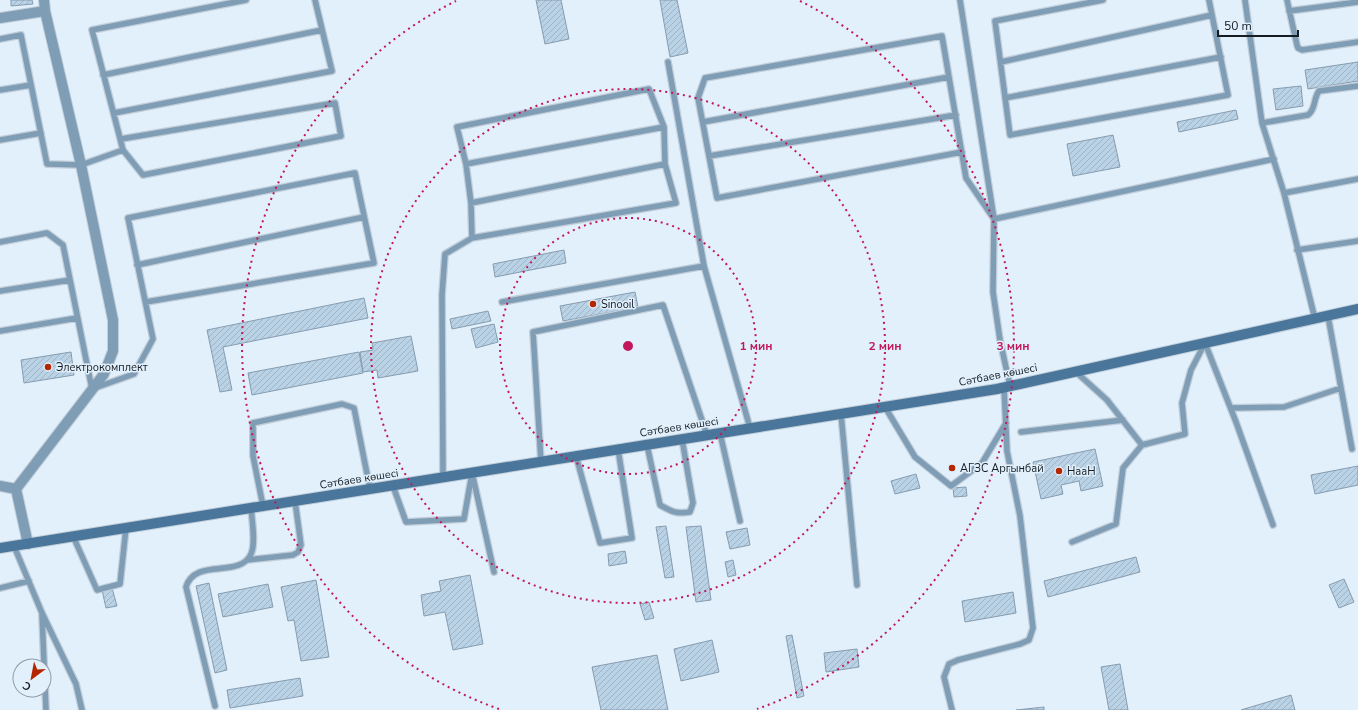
<svg xmlns="http://www.w3.org/2000/svg" width="1358" height="710" viewBox="0 0 1358 710" font-family="'Nunito Sans',sans-serif">
  <defs>
    <pattern id="building-hatch" width="6" height="6" patternUnits="userSpaceOnUse"><rect width="6" height="6" fill="#bad2e6"/><path d="M-1 1l2-2M0 6l6-6M5 7l2-2" fill="none" stroke="#9fb4c5"/></pattern>
  </defs>
  <rect width="100%" height="100%" fill="#e2f0fc"/>
  <path fill="url(#building-hatch)" stroke="#869caf" d="M11,0H32L33,4L11,6Z
    M536,0H561L569,39L545,44Z
    M660,0H677L688,53L670,57Z
    M1358,62V81L1308,89L1305,70Z
    M1301,86L1303,106L1276,110L1273,89Z
    M1236,110L1238,119L1179,132L1177,122Z
    M1113,135L1120,167L1073,176L1067,144Z
    M564,250L566,263L495,277L493,264Z
    M635,292L638,307L563,321L560,306Z
    M364,298L368,318L223,347L232,390L220,392L207,330Z
    M488,311L491,321L452,329L450,319Z
    M494,324L498,342L476,348L471,329Z
    M411,336L418,371L378,378L377,370L363,372L360,352L373,350L372,343Z
    M71,352L74,375L24,383L21,360Z
    M359,352L363,373L252,395L248,373Z
    M1095,449L1103,486L1081,491L1079,481L1061,485L1063,494L1041,499L1033,462Z
    M1358,466V485L1315,494L1311,475Z
    M916,474L920,488L895,494L891,481Z
    M966,487L967,496L954,497L953,488Z
    M666,526L674,577L665,578L656,527Z
    M701,526L711,600L696,602L686,527Z
    M747,528L750,545L730,549L726,532Z
    M625,551L627,563L609,566L608,554Z
    M1136,557L1140,572L1048,597L1044,581Z
    M733,560L736,575L728,577L725,562Z
    M470,575L483,644L453,650L445,612L424,616L421,595L441,591L439,581Z
    M1344,579L1354,602L1339,608L1329,585Z
    M316,580L329,657L301,661L294,620L288,621L281,587Z
    M209,583L227,670L215,673L196,586Z
    M268,584L273,607L223,617L218,594Z
    M112,588L117,606L106,608L102,590Z
    M1013,592L1016,613L965,622L962,601Z
    M649,602L654,618L645,620L640,604Z
    M792,635L804,696L797,698L786,636Z
    M712,640L719,672L681,681L674,649Z
    M857,649L859,667L826,672L824,653Z
    M657,655L668,710H601L592,667Z
    M1120,664L1128,710H1109L1101,667Z
    M300,678L303,696L230,708L227,690Z
    M1291,695L1295,710H1241Z
    M1044,707V710H1016Z"/>
  <g fill="none" stroke-linecap="round" stroke-linejoin="round">
    <g stroke="#c1ced9" stroke-width="8">
      <path id="lane" d="M960,0L994,219L1274,159
        M1103,0L995,21L1010,135L1228,95L1209,0
        M1245,0L1262,123L1284,193L1315,319
        M1287,0L1297,45L1298,48L1302,50L1358,42
        M1289,11L1358,2
        M0,39L21,35L47,164L81,165L123,150L143,175L341,136L335,103L121,139
        M668,62L704,266
        M1001,62L1212,15
        M103,75L322,30
        M0,90L31,85
        M1005,98L1221,57
        M114,113L332,71L315,0
        M703,122L949,77
        M1262,123L1308,115C1316,109 1313,99 1319,91L1358,86
        M0,140L41,133
        M123,150L92,30L246,0
        M962,152L717,198L698,98L705,78L942,36L966,178L994,219L993,292L1000,340L1010,386
        M709,156L956,115
        M466,164L664,127L649,89L457,127L466,164L471,203L665,164L664,127
        M1284,193L1358,179
        M471,203L472,238L676,203L665,164
        M0,242L47,233L63,245L92,389L134,374L153,339L128,218L355,173L374,263L146,302
        M1297,250L1358,241
        M137,265L364,217
        M0,291L70,280
        M502,302L704,266L750,428
        M1328,316L1352,449
        M0,331L77,318
        M1076,372L1107,400L1142,445L1185,434L1182,403L1191,370L1205,343L1236,422L1273,525
        M885,407L915,457L951,486L982,463L1006,423
        M1231,408L1284,407L1341,388
        M841,414L857,585
        M1021,432L1123,420
        M720,433L740,521
        M647,445L660,505C672,512 676,514 690,512L693,503L682,439
        M576,456L600,543L632,538L618,449
        M541,462L533,332L663,305L707,435
        M443,477L442,295L445,254L472,238
        M473,477L494,572
        M393,486L406,522L464,519L472,473
        M263,506L253,456V423L342,404L354,408L370,489
        M73,536L97,590L120,584L126,528
        M1072,542L1116,524L1123,468L1142,445
        M14,546L42,613L76,684L82,710
        M247,560L293,555L298,552L301,545L295,501
        M0,588L29,581
        M42,615L46,710
        M215,706L186,587C195,557 240,579 251,554C256,544 252,520 251,508
        M952,710L944,677L949,664L958,660L1020,644L1029,640L1033,628L1020,516L1007,451L1004,387"/>
    </g>
    <g stroke="#c1ced9" stroke-width="12">
      <path id="street" d="M0,18L45,11
        M0,486L16,489
        M16,489L104,374L113,351V320L81,165L45,11L44,0
        M16,489L28,544"/>
    </g>
    <g stroke="#c1ced9" stroke-width="12">
      <path id="secondary" d="M0,548L997,389L1358,309"/>
    </g>
    <use href="#lane" stroke="#809db6" stroke-width="5.5"/>
    <use href="#street" stroke="#809db6" stroke-width="10"/>
    <use href="#secondary" stroke="#49769a" stroke-width="10"/>
  </g>
  <g fill="none" stroke="#c2185b" stroke-width="2" stroke-dasharray="2 4">
    <circle cx="628" cy="346" r="128"/>
    <circle cx="628" cy="346" r="257"/>
    <path d="M499 709A385 385 0 0 1 456 1M800 1A385 385 0 0 1 757 709"/>
  </g>
  <g fill="#b22700" stroke="#e2f0fc" stroke-width="1.5">
    <circle cx="593" cy="304" r="4"/>
    <circle cx="48" cy="367" r="4"/>
    <circle cx="952" cy="468" r="4"/>
    <circle cx="1059" cy="471" r="4"/>
  </g>
  <g text-anchor="middle" dominant-baseline="central" stroke-width="3" stroke-linejoin="round" paint-order="stroke">
    <g font-size="11" fill="#141d24" stroke="#e2f0fc" text-anchor="start">
      <text x="601" y="304">Sinooil</text>
      <text x="56" y="367">Электрокомплект</text>
      <text x="960" y="468">АГЗС Аргынбай</text>
      <text x="1067" y="471">НааН</text>
    </g>
    <g font-size="11" fill="#141d24" stroke="#e2f0fc">
      <text transform="translate(998 375) rotate(-11)">Сәтбаев көшесі</text>
      <text transform="translate(679 427) rotate(-9)">Сәтбаев көшесі</text>
      <text transform="translate(359 479) rotate(-9)">Сәтбаев көшесі</text>
    </g>
  </g>
  <circle cx="628" cy="346" r="6" fill="#c2185b" stroke="#e2f0fc" stroke-width="2"/>
  <g font-size="12" text-anchor="middle" font-weight="bold" fill="#c2185b" stroke="#e2f0fc" stroke-width="3" stroke-linejoin="round" paint-order="stroke">
    <text x="756" y="350">1 мин</text>
    <text x="885" y="350">2 мин</text>
    <text x="1013" y="350">3 мин</text>
  </g>
  <g transform="translate(32 678) rotate(212)"><circle r="19" fill="#e2f0fc" stroke="#909ca6"/>
  <path d="M0-3L7 15L0 10L-7 15Z" fill="#b22700"/>
  <text y="-6" font-size="11" font-weight="bold" text-anchor="middle" fill="#141d24">С</text>
  </g>
  <path d="M1218 30v6h80v-6" fill="none" stroke="#141d24" stroke-width="2"/>
  <text x="1224" y="30" font-size="12" fill="#141d24" stroke="#e2f0fc" stroke-width="3" paint-order="stroke">50 m</text>
</svg>
